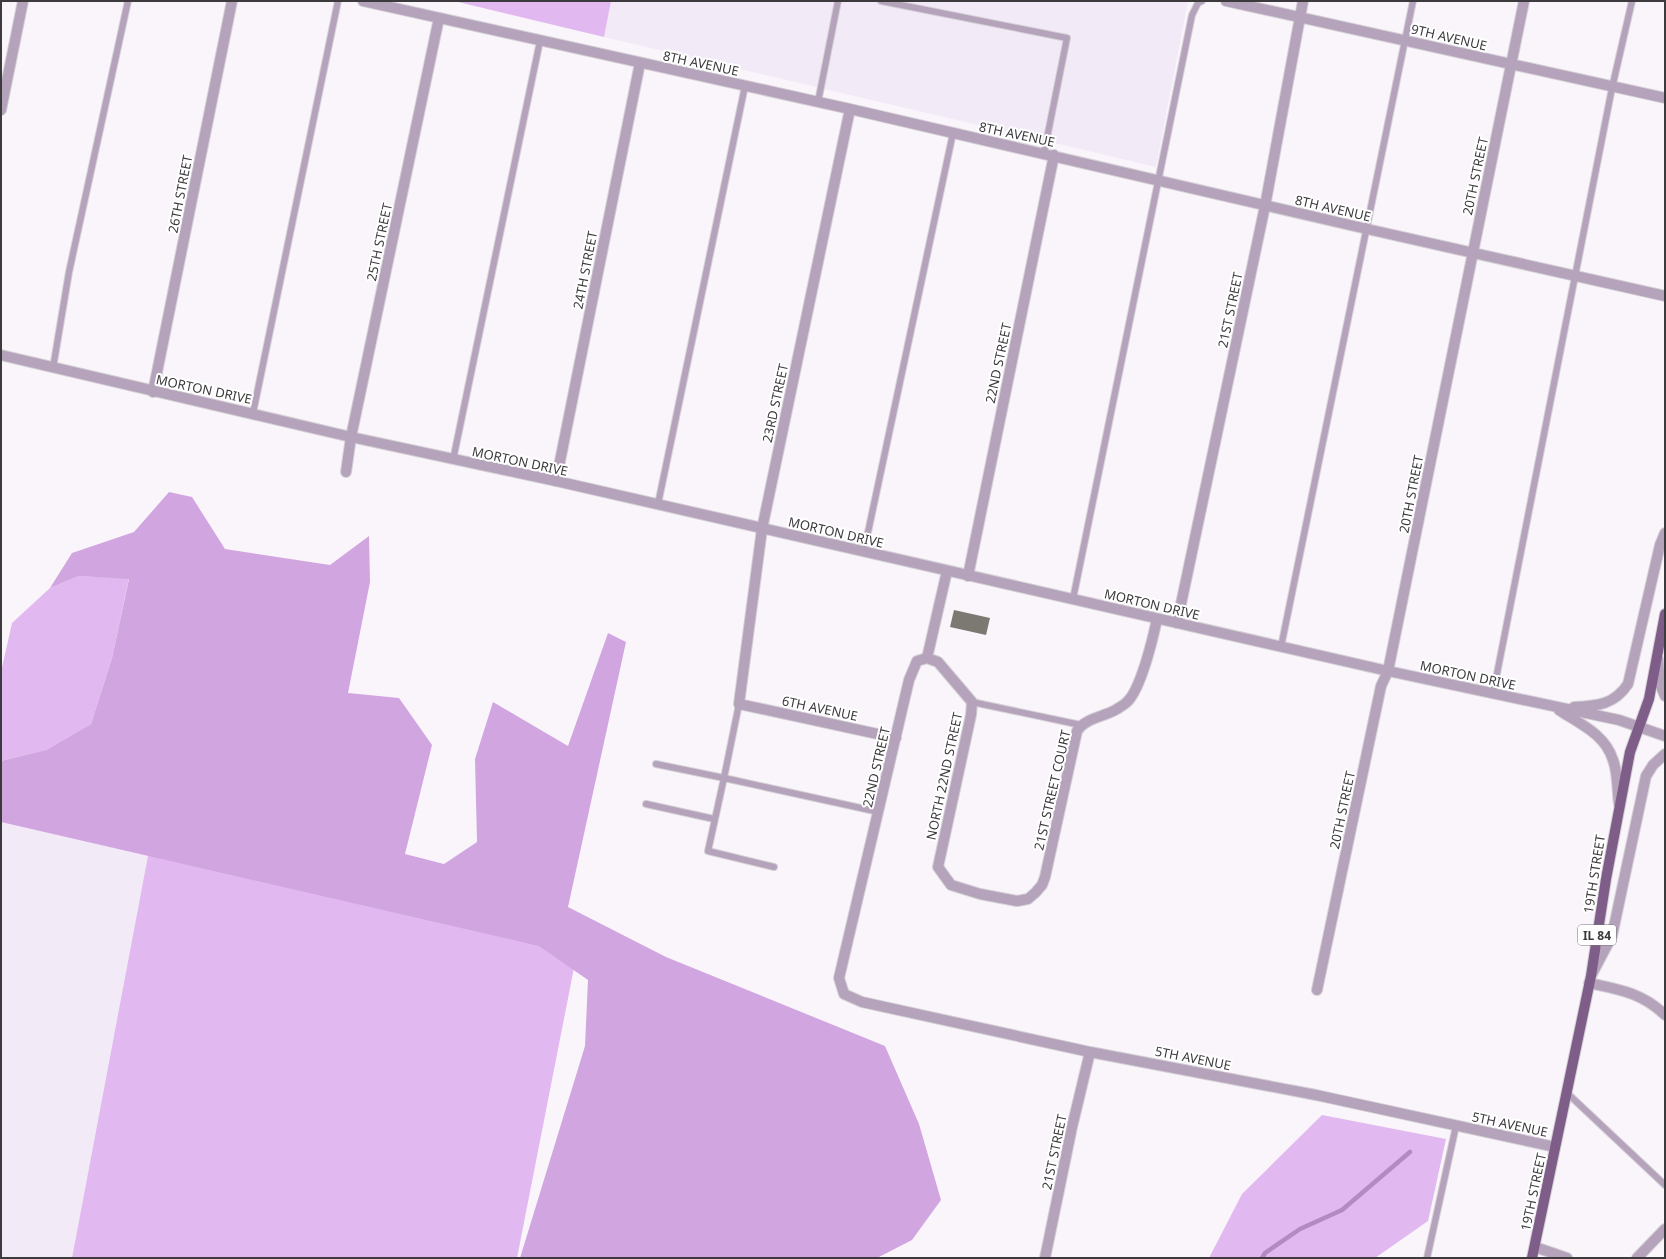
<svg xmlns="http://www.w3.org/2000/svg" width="1666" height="1259" viewBox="0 0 1666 1259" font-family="'Noto Sans',sans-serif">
  <rect width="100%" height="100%" fill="#faf5fb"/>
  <path fill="#f3eaf7" d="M611,1H1188L1156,167L604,37Z
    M1,809L151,840L72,1258H1Z"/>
  <path fill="#e1b8ef" d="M454,1H611L604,37Z
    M79,576L129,578L112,658L91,724L46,750L1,761V672L12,623L50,588Z
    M151,840L581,932L517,1258H72Z
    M1322,1115L1446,1139L1428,1221L1375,1258H1209L1242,1194Z"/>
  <path fill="#d1a6e0" d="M169,492L192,497L225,549L330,565L369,536L370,582L348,693L399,698L432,745L405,854L444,864L477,842L475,759L493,702L568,746L608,633L626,642L568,907L666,957L885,1046L919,1124L941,1200L912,1240L877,1258H520L585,1046L588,980L539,946L1,822V761L46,750L91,724L112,658L129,579L79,576L50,588L72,553L134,532Z"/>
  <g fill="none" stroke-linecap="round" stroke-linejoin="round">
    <path stroke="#b38ac2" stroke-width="4.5" d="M1262,1258L1265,1253L1300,1229L1342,1210L1410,1152"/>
  </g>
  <path fill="#7c7973" d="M954,610L990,618L986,635L950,627Z"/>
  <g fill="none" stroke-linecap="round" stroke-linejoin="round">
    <g stroke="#d4d0d5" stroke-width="8">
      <path id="service" d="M881,1L1067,38L1044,153
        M818,102L838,1
        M53,368L69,272L128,1
        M253,413L338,1
        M453,460L540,41
        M658,504L745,86
        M864,551L953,133
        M1073,599L1192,15L1198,3L1202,1
        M1281,647L1413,1
        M1493,694L1612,88L1632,1
        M972,702L1081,725
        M739,704L724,778L879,812
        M656,764L724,778L708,851L774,867
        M646,804L714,819
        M1566,1092L1665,1185
        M1427,1258L1456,1126"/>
    </g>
    <g stroke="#d4d0d5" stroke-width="12">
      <path id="minor" d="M363,1L850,109L1367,229L1665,296
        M1226,1L1665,98
        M850,109L762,529L739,704L896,738
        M1,110L23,1
        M153,392L232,1
        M346,472L351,437L439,18
        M556,481L640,63
        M947,571L927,658L917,661L909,680L839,978L844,994L862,1002L1090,1052L1316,1095L1555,1147
        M968,576L1054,155
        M1177,623L1265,206L1303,1
        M927,658L938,662L972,702L971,715L938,867L951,885L980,894L1017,901L1028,899L1035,893L1042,885L1045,877L1077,731C1085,718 1104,717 1117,709C1120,707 1124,705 1127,702C1141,689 1153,638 1157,619
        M1589,983C1618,989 1643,993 1665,1015
        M1317,990L1381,686L1388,671L1524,1
        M1535,1247L1567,1258
        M1045,1258L1072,1127L1090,1052
        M1637,1258L1665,1229"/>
    </g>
    <g stroke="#d4d0d5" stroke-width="12">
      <path id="tertiary" d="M1,355L351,437L556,481L1388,671L1619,720L1665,736
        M1658,659L1660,684L1665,696
        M1574,707C1597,706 1614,705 1628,684L1660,545L1665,533
        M1559,710C1580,724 1605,734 1613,760C1618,773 1617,790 1619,804
        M1592,974L1612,936L1646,776L1653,765L1665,754"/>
    </g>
    <g stroke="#d4d0d5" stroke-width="12">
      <path id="primary" d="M1532,1258L1591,976L1606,879L1630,752L1649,699L1665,614"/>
    </g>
    <use href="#service" stroke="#b5a3bc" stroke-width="6"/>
    <use href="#minor" stroke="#b5a3bc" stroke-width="10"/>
    <use href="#tertiary" stroke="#b5a3bc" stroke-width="10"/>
    <use href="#primary" stroke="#7e5d89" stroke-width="10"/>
  </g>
  <g text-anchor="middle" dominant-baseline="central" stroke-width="4" stroke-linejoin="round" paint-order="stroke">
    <rect fill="#fff" stroke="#767577" stroke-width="1" x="1578" y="925" width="38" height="20" rx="3"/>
    <g font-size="12" font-weight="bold" fill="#3c3a3d">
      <text x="1597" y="935">IL 84</text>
    </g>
    <g font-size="13" fill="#3c3a3d" stroke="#fff">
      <text transform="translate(1449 37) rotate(13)">9TH AVENUE</text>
      <text transform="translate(701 63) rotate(12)">8TH AVENUE</text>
      <text transform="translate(1017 134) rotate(12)">8TH AVENUE</text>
      <text transform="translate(1475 176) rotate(-78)">20TH STREET</text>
      <text transform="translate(180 194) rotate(-79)">26TH STREET</text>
      <text transform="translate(1333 208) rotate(13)">8TH AVENUE</text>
      <text transform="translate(379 242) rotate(-78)">25TH STREET</text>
      <text transform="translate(585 270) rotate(-79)">24TH STREET</text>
      <text transform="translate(1230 310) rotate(-78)">21ST STREET</text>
      <text transform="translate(998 363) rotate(-78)">22ND STREET</text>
      <text transform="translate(204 389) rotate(12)">MORTON DRIVE</text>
      <text transform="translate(775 403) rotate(-78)">23RD STREET</text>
      <text transform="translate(520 461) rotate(12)">MORTON DRIVE</text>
      <text transform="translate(1411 494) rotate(-79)">20TH STREET</text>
      <text transform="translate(836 532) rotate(13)">MORTON DRIVE</text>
      <text transform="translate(1152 604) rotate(13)">MORTON DRIVE</text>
      <text transform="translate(1468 675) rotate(12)">MORTON DRIVE</text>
      <text transform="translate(820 708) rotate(12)">6TH AVENUE</text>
      <text transform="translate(876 767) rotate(-77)">22ND STREET</text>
      <text transform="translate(944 776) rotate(-78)">NORTH 22ND STREET</text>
      <text transform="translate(1052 790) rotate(-77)">21ST STREET COURT</text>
      <text transform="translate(1342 810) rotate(-78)">20TH STREET</text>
      <text transform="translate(1594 874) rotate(-81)">19TH STREET</text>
      <text transform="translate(1193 1058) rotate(11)">5TH AVENUE</text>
      <text transform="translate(1510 1124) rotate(12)">5TH AVENUE</text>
      <text transform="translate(1054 1152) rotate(-78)">21ST STREET</text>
      <text transform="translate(1533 1192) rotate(-78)">19TH STREET</text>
    </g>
  </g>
  <rect width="1666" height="1259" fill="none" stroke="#3c3a3d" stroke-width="4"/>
</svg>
